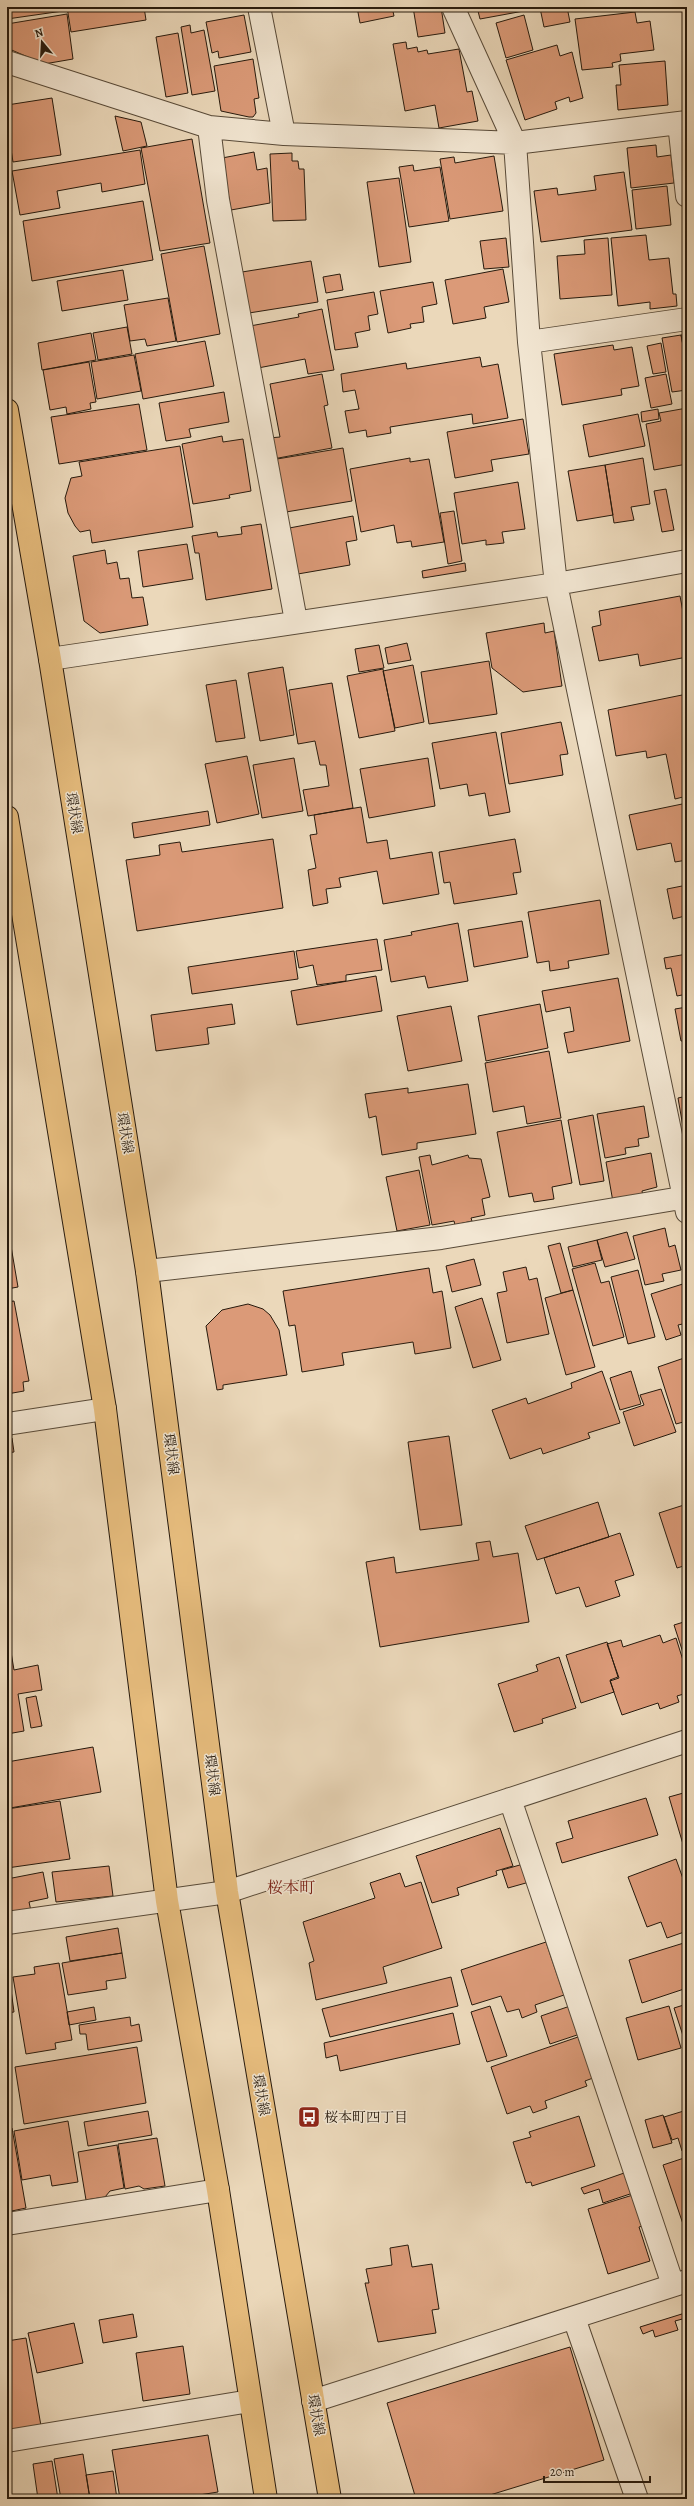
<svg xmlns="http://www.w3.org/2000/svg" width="694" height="2506" viewBox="0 0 694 2506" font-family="Alegreya,'Noto Serif JP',serif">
  <rect width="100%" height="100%" fill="#ebd8ba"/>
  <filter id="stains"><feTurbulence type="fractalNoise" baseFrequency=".005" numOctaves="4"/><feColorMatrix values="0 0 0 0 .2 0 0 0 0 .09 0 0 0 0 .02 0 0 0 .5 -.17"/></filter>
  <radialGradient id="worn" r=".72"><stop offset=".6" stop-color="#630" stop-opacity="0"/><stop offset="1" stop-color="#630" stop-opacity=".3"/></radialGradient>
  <path fill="#db9a78" stroke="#271a0d" d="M7,7H62L63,11L7,19Z
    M67,7H144L146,20L71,32Z
    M357,7H392L394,16L360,23Z
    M413,7H441L445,33L418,37Z
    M477,7H567L570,22L544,27L540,8L480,19Z
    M635,12L637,23L650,21L654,50L620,54L621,61L612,63L613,67L582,70L575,19Z
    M67,14L73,59L44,64L7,48V24Z
    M244,15L251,52L219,58L218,51L212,53L206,22Z
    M524,15L533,50L506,58L496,23Z
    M190,25L191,33L204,30L215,91L192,95L181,27Z
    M178,33L188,93L166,97L156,37Z
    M406,42L407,49L417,47L418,52L427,50L428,54L459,49L467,92L472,91L478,121L439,128L435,105L405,111L393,44Z
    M557,45L560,56L572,52L583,98L570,102L569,97L555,102L557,109L525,120L506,60Z
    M253,59L259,98L254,99L256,113L253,117H249L221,111L214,66Z
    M665,61L668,105L618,110L616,85H621L619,65Z
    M52,98L61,155L13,162L7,124V105Z
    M115,116L141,122L147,146L123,151Z
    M192,139L210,243L160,251L141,148Z
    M656,145L657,157L671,155L674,183L631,188L627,148Z
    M140,150L145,184L102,192L101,183L57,191L60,208L20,215L12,171Z
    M254,152L257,170L267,168L270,203L231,210L222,158Z
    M292,153V161H298L299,169H304L306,220L273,221L270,154Z
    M494,156L503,211L450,219L440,159L454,157L455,163Z
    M413,165L414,171L440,167L449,221L409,227L399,167Z
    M624,172L632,230L541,242L534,191L557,188L558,195L596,190L594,176Z
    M399,178L411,262L379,267L367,182Z
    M667,186L671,225L636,229L632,190Z
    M143,201L153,260L32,281L23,221Z
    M646,235L649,260L669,258L673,294H676L677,306L650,309V302L618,306L611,238Z
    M506,238L509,267L484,269L480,241Z
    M608,238L612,295L560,299L557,256L585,254L584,240Z
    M204,246L220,334L177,342L161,254Z
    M311,261L318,302L249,313L242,272Z
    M503,269L509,302L484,307L486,318L453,324L445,280Z
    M123,270L128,300L62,311L57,281Z
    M340,274L343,290L326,293L323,277Z
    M433,282L437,304L422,307L424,322L410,324L411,328L388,333L380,291Z
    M374,292L378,314L368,316L370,330L355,333L358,347L335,350L327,300Z
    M168,298L176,341L147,346L145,339L130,341L124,305Z
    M322,309L334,370L308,374L305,359L258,368L250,326L299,317L298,314Z
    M127,327L132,354L98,360L93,333Z
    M91,333L96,360L42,370L38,343Z
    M687,334V367L681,335Z
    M681,335L687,367V390L672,392L662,338Z
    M205,341L214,386L143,399L135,354Z
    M661,343L666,372L653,374L647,346Z
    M613,345L614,350L632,347L639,386L621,389L622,395L562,405L554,354Z
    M134,355L141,391L97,399L91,362Z
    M480,357L482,367L498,364L508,418L473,424L472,414L390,427L391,433L367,437L366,430L349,433L345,411L359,409L355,390L343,392L341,374L406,363L407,369Z
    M89,362L96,402L90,403L91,409L67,414L66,407L50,410L43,370Z
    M322,374L328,405L324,406L332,448L273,459L269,438L280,437L270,384Z
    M666,374L672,404L651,408L645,378Z
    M224,392L229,422L189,429L191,437L166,441L159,403Z
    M139,404L147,450L59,464L51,417Z
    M687,408V464L654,470L646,424L661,421L659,413Z
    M658,409L659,419L642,422L641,412Z
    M638,414L645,446L589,457L583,425Z
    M523,419L529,454L491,460L493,471L455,478L447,432Z
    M222,436L223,442L243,439L251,491L229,495L230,498L193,504L182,444Z
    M180,446L193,527L92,543L90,530L80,532L75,526L68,513L65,498L71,478L82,476L79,462Z
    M343,448L352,501L286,512L277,459Z
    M410,458V462L429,459L444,542L412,547L411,541L397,543L394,525L361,532L350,469Z
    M643,458L650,504L631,507L634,520L614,523L605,465Z
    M605,465L613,515L577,521L568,471Z
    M518,482L525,529L502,532L504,543L486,545V540L462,544L454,493Z
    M666,489L674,530L662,532L654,491Z
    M454,511L462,561L448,564L440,513Z
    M353,516L357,540L346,542L350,565L292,575L284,529Z
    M261,524L272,589L206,600L199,553H195L192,536L217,532L218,537L242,534L241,527Z
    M187,544L193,579L143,587L138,551Z
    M105,550L107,564L117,562L120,579L129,578L132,598L143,597L148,625L100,633L84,621L73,556Z
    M465,563L466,571L423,578L422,571Z
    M680,596L687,633V657L640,666L638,654L599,661L592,627L601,625L599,611Z
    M544,623L545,633L554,631L562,686L523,692L492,668L486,633Z
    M407,643L411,660L388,664L385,648Z
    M379,645L384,668L359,672L355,649Z
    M489,661L497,714L429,724L421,672Z
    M413,665L424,722L395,728L383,671Z
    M283,667L294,735L260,741L248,673Z
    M383,669L395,731L359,738L347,676Z
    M236,680L245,738L216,742L206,685Z
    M332,683L353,808L308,816L303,790L329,786L326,765H320L315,741L298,744L289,690Z
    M687,694V796L675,799L666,754L647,758L646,751L616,756L608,710Z
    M561,722L568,754L560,755L563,775L509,784L501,733Z
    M496,732L510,812L489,816L485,793L469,796L467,784L440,789L432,743Z
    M247,756L259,814L217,823L205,764Z
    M294,758L303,811L262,818L253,765Z
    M428,758L435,806L369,818L360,769Z
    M687,803V860L675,862L671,843L637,850L629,815Z
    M361,807L367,843L387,840L390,859L432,852L439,894L383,904L377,871L339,878L341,887L326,889L328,903L313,906L308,870L316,868L310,835L317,834L314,815Z
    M208,811L210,825L134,838L132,823Z
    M273,839L283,908L137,931L126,860L160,855L159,845L180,842L182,852Z
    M515,839L521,872L513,873L517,894L454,904L450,882L444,883L439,852Z
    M687,885V928L685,916L673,919L667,889Z
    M600,900L609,954L568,961L569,968L550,971L549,961L537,963L528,912Z
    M522,921L528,957L474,967L468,930Z
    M458,923L468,981L428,988L425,976L391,982L384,940L412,935L411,932Z
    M377,939L382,970L346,975V981L317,985L313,965L299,968L296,951Z
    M294,951L298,979L192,994L188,967Z
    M687,954V994L677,996L671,968L666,969L664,958Z
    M376,976L382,1011L297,1025L291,991Z
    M618,978L630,1041L568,1053L564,1033L574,1031L570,1007L546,1012L542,991Z
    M232,1004L235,1024L207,1028L209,1044L156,1051L151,1015Z
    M540,1004L548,1048L486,1061L478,1016Z
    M451,1006L462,1061L408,1071L397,1016Z
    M687,1007V1054L684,1041H681L675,1009Z
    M549,1051L561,1118L527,1124L524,1106L493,1112L485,1063Z
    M468,1084L476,1134L417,1143V1149L382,1155L376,1116L369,1118L365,1094L408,1088V1093Z
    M687,1096V1150L678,1098Z
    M644,1106L649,1137L638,1139L639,1146L625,1148L626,1154L605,1158L597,1114Z
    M593,1115L604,1181L580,1185L568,1120Z
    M561,1120L572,1183L552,1187L554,1199L534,1202L532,1193L509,1197L497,1132Z
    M651,1153L657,1187L642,1191L643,1196L613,1202L606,1162Z
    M430,1155L432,1165L468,1155L469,1158L481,1159L490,1197L482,1199L485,1215L471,1218L472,1221L455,1225L454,1221L432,1225L419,1157Z
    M419,1170L430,1225L397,1231L386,1177Z
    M7,1223L18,1287L7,1289Z
    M665,1228L669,1247L675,1245L681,1270L662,1274L664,1281L645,1285L633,1236Z
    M627,1232L635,1259L605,1267L597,1240Z
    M597,1240L602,1260L573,1267L568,1247Z
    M560,1243L573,1290L561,1293L548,1246Z
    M474,1259L481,1285L452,1292L446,1266Z
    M595,1263L601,1283L609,1281L624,1337L593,1346L572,1269Z
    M526,1267L529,1280L537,1278L549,1334L507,1343L497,1293L507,1291L503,1272Z
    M429,1268L433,1293L442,1291L451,1348L415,1354L413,1342L342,1353L344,1365L302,1372L295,1325L289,1326L283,1291Z
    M638,1270L655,1337L628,1344L611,1277Z
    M686,1283L687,1323L678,1325L681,1335L666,1340L651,1294Z
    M573,1290L595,1367L566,1375L545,1298Z
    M482,1298L501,1360L473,1368L455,1307Z
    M14,1301L29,1381L23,1382L24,1391L7,1394V1302Z
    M248,1304L263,1309L270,1315L279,1330L287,1375L223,1385V1389L217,1390L206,1326L222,1310Z
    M687,1357V1421L676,1424L658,1367Z
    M602,1371L620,1423L588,1433L590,1438L543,1454L541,1448L510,1459L492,1410L526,1398L528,1404L572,1388L571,1383Z
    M631,1371L641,1404L620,1410L610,1378Z
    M661,1389L676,1432L634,1446L623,1412L644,1405L640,1395Z
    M449,1436L462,1525L420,1530L408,1442Z
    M12,1438L14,1452L7,1453V1439Z
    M598,1502L609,1537L537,1560L525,1526Z
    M687,1504V1565L677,1568L659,1513Z
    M620,1533L634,1575L615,1581L620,1596L586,1607L579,1587L556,1594L544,1558Z
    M490,1541L493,1557L518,1553L529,1622L380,1647L366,1562L394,1557L396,1573L479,1560L476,1543Z
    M687,1621V1665L674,1625Z
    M7,1628L14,1670L38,1665L42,1690L18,1694L24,1731L7,1734Z
    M660,1635L663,1643L676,1638L687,1673V1693L677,1696L679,1702L660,1709L658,1703L622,1715L610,1681L619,1678L607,1644L621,1640L623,1647Z
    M607,1642L618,1677L610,1680L614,1692L581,1703L566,1655Z
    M559,1657L576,1708L542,1719L543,1723L514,1732L498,1684L538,1671L536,1665Z
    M36,1696L42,1726L31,1728L26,1698Z
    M93,1747L101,1792L10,1808L7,1793V1762Z
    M687,1792V1851H685L669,1797Z
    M646,1798L658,1835L562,1863L556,1843L573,1838L568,1821Z
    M60,1801L70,1859L7,1868V1809Z
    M500,1828L513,1866L496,1871L497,1875L457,1888L459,1895L432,1903L416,1856Z
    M676,1859L687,1890V1923L684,1924L687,1931L667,1938L661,1922L647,1927L628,1877Z
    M527,1863L533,1881L508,1888L502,1870Z
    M109,1866L113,1896L56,1902L52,1872Z
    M43,1872L48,1898L29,1902L31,1911L7,1915V1879Z
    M400,1873L405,1887L421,1882L442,1948L383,1967L387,1983L316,2000L309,1963L314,1961L303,1922L375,1898L370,1883Z
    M118,1928L122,1953L70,1961L66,1937Z
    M546,1942L564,1995L535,2005L537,2012L522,2018L519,2009L507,2012L501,1996L472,2005L461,1970Z
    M687,1942V1988L642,2003L629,1960Z
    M122,1953L126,1978L106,1981L107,1989L68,1995L62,1963Z
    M7,1960L14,2012L7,2013Z
    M59,1963L72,2040L55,2043L56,2049L26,2054L13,1977L35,1974L34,1967Z
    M451,1977L458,2006L330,2037L322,2009Z
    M687,2004V2048L674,2008Z
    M573,2005L583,2033L550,2044L541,2016Z
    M490,2006L507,2056L487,2062L471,2012Z
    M669,2006L681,2048L638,2060L626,2018Z
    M94,2007L96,2020L69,2025L67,2012Z
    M453,2013L460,2044L340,2071L337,2055L326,2058L324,2043Z
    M130,2017L131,2026L139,2024L142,2041L88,2050L86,2034H80L79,2025Z
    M578,2037L593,2078L585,2081L587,2086L545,2101L547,2108L533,2113L530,2106L507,2114L491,2067Z
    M137,2047L146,2103L24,2124L15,2067Z
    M687,2110V2150L682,2151L678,2138L672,2140L664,2117Z
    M148,2111L152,2135L88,2146L84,2122Z
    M663,2115L672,2143L653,2148L645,2120Z
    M579,2116L595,2166L532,2186L531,2182L526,2183L513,2142L531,2137L529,2132Z
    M68,2121L78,2182L52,2186L50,2175L22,2180L14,2131Z
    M12,2128L26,2208L7,2212V2129Z
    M157,2138L165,2186L144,2189L139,2186L125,2189L118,2144Z
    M117,2145L124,2188L110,2191L105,2197L86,2200L78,2152Z
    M687,2157V2229L685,2230L663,2165Z
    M627,2172L633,2193L603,2203L599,2189L584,2194L581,2188Z
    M636,2194L646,2225L639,2227L650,2261L608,2274L588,2209Z
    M408,2245L412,2267L432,2264L439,2309L432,2310L436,2333L378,2342L365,2283H369L366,2269L392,2265L390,2248Z
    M685,2313L686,2318L675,2321L678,2330L655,2337L653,2330L643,2334L640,2327Z
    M133,2314L137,2337L103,2343L99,2320Z
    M74,2323L83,2363L37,2373L28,2333Z
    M26,2338L41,2426L11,2431L7,2405V2341Z
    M183,2346L190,2394L143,2401L136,2353Z
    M570,2347L604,2460L477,2499H416L387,2403Z
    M208,2435L218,2492L174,2499H120L112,2450Z
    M83,2454L90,2499H61L54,2459Z
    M52,2461L58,2499H38L33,2464Z
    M113,2471L117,2499H90L86,2475Z
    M217,2495L218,2499H192Z"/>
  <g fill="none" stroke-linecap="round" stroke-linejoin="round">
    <g stroke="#584a38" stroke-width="24">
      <path id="minor" d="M259,7L284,134
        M453,7L515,143L687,122
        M7,62L209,127L284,134L515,143L529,342L556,584L687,1212
        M679,123L687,196
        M209,127L218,200L296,621
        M529,342L687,319
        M50,659L556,584L687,561
        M147,1271L441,1238L687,1197
        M7,1424L105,1409
        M510,1799L673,2285
        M7,1923L227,1892L687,1741
        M7,2224L218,2190
        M574,2318L637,2499
        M313,2401L687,2281
        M7,2441L250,2401"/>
    </g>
    <g stroke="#271a0d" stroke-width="24">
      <path id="major" d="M7,410L50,659L147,1271L227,1892L330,2499
        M7,817L105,1409L167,1901L218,2190L266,2499"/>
    </g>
    <use href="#minor" stroke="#f2e6d2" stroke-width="22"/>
    <use href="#major" stroke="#e6bc7d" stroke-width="22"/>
  </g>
  <defs>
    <g id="bus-square" transform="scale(1.15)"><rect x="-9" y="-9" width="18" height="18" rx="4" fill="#8f2418" stroke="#f2e6d2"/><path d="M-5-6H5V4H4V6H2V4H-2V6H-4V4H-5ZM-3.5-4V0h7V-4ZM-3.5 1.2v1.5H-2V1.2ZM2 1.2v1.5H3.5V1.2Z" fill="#fff"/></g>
  </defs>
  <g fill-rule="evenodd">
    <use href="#bus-square" x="309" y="2117"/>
  </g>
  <g text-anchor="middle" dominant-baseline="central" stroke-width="3" stroke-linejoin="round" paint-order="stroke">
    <g font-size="14" fill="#271a0d" stroke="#f2e6d2">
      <text transform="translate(74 813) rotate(81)">環状線</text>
      <text transform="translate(125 1133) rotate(81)">環状線</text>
      <text transform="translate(171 1454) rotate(83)">環状線</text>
      <text transform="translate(212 1775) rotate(83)">環状線</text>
      <text transform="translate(261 2095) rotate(80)">環状線</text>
      <text transform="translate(316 2415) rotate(80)">環状線</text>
    </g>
    <g font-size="14" fill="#271a0d" stroke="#f2e6d2" text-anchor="start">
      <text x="324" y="2117">桜本町四丁目</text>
    </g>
    <g font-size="16" fill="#7a1f14" stroke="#f2e6d2">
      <text x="291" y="1888">桜本町</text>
    </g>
  </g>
  <rect width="694" height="2506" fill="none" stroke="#ebd8ba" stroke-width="24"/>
  <rect x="8" y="8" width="678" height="2490" fill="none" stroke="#271a0d" stroke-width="2"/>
  <rect x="12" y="12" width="670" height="2482" fill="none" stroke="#271a0d"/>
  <g transform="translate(42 42) rotate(342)" stroke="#f2e6d2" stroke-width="3" paint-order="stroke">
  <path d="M0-3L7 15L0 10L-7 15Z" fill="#271a0d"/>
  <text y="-6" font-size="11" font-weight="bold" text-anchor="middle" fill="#271a0d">N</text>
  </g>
  <path d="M544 2476v6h106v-6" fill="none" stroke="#271a0d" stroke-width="2"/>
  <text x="550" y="2476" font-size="12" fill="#271a0d" stroke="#f2e6d2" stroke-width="3" paint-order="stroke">20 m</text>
  <rect width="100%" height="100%" filter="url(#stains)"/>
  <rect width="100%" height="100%" fill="url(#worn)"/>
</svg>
